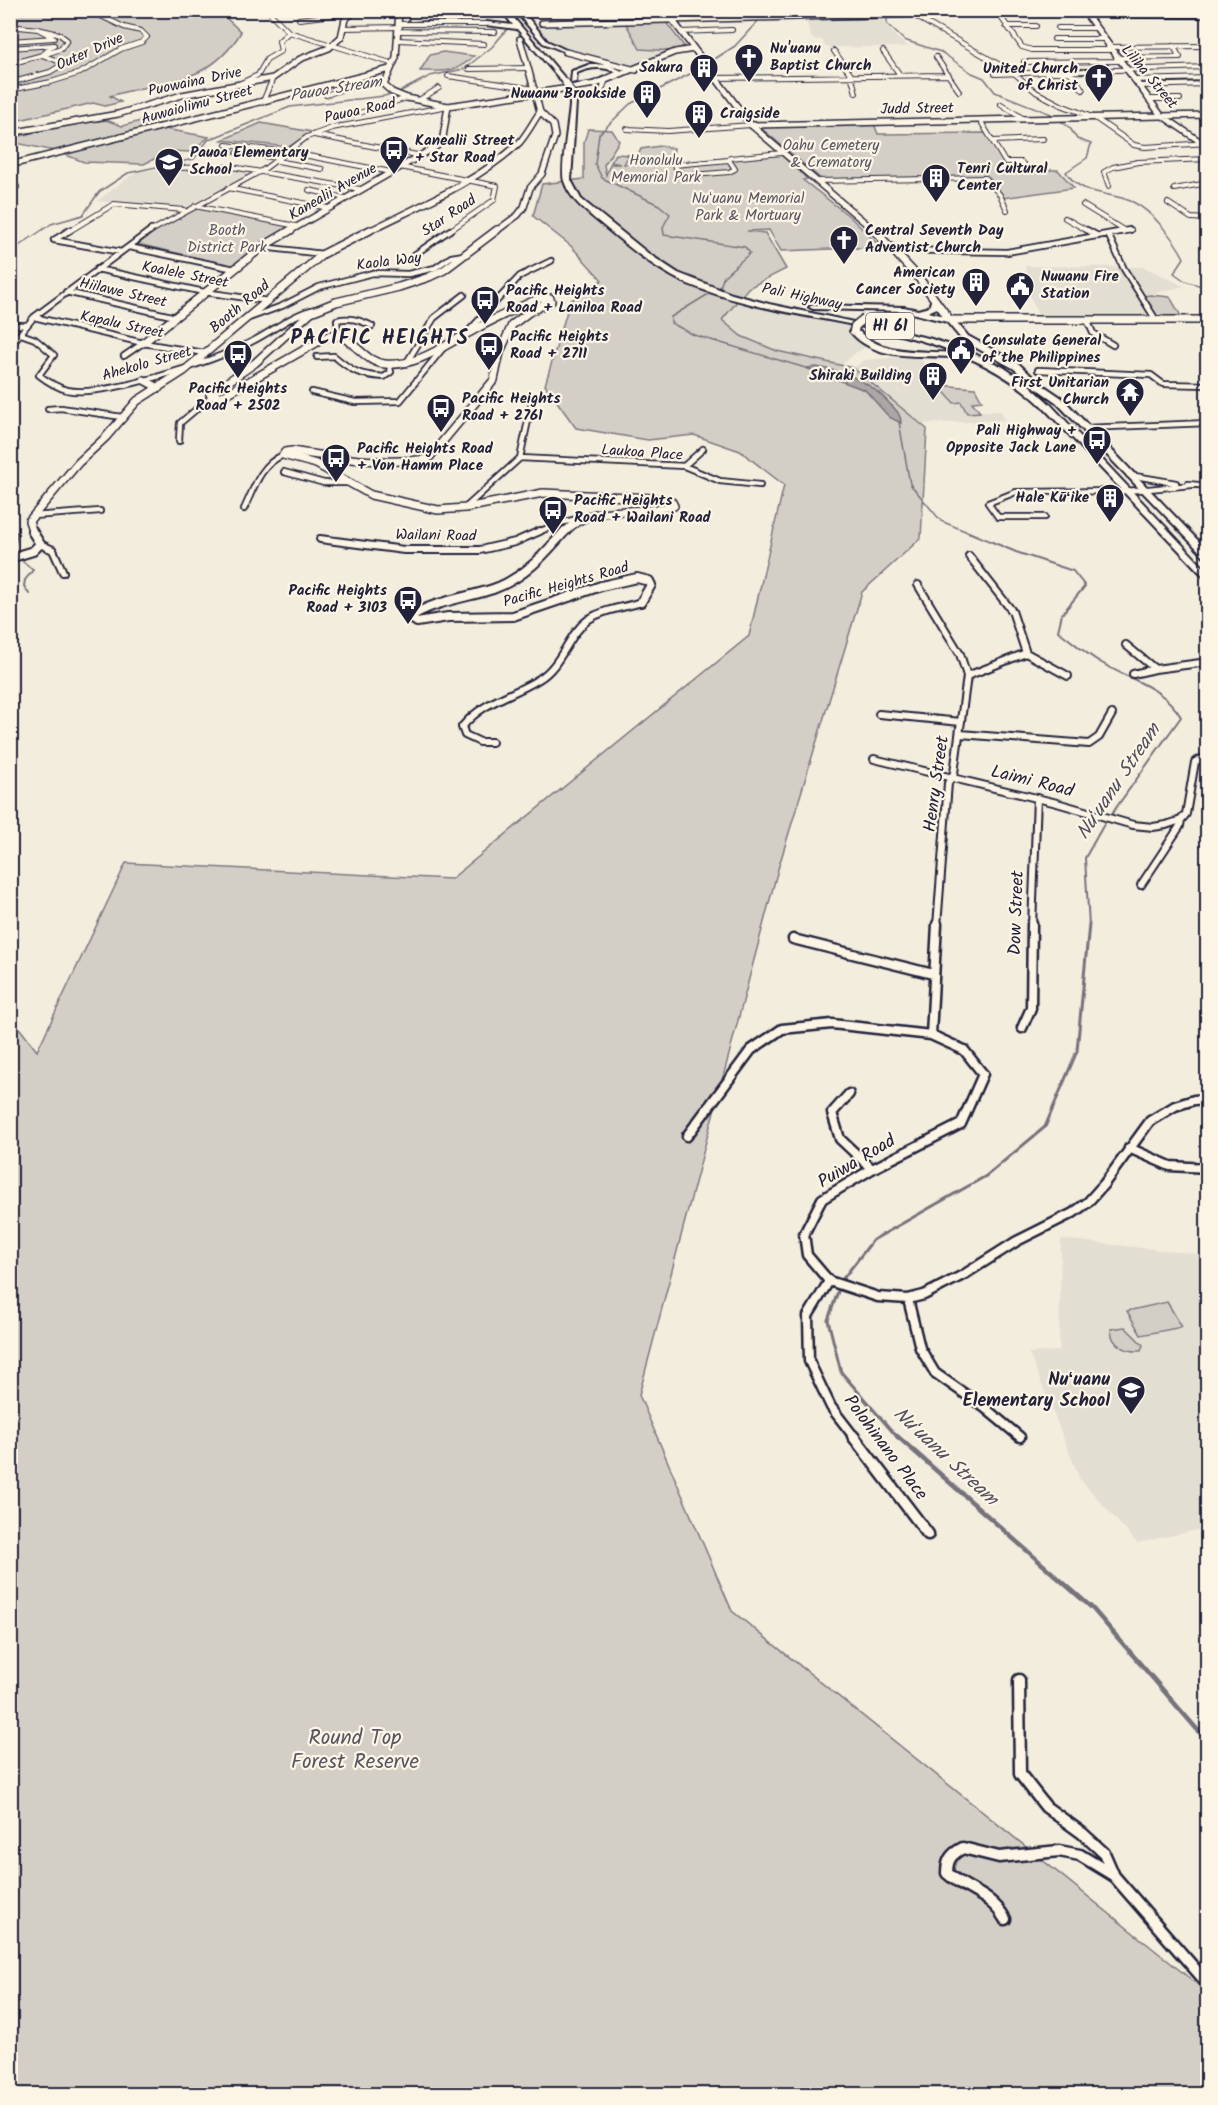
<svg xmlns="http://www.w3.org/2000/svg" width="1218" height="2105" viewBox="0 0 1218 2105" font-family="Kalam,sans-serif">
  <rect width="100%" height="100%" fill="#f3edde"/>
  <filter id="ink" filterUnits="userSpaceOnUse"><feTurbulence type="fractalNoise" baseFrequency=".0167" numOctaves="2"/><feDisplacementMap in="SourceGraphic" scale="12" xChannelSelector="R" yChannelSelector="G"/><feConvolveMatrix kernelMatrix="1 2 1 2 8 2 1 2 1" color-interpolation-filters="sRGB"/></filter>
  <g filter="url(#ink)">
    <path fill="#e3ded2" d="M804,15L881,16L895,36L908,47H826L822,40L812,39Z
      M625,22L674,51L631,67L568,52L546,41L533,25Z
      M186,168H230L255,171L182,209L97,201L137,171Z
      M1025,266L1144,267L1184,286L1144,296L1157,318H1039L1028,290L1008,289L1010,284L1029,286Z
      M737,302L851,326L853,337L868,346L855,353L842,365L777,351L741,336L722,320Z
      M911,356L923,361L924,367L938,385L975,388L982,401L972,402L974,407H978L980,411H1001L1005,420L921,424L853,368L865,360Z
      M1061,1239L1207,1255V1528L1137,1543L1080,1479L1029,1353L1059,1351Z"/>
    <path fill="#d4cfc6" stroke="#7b7880" stroke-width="1.5" d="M10,11H231L225,17L241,32C209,86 164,79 110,96L121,102L105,106L93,103L11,122Z
      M665,21L684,46L674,51L640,49L625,22Z
      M443,52L474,56C455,74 444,71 420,71L430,55Z
      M148,119L163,125L55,151L11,142V139L51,127L106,120L122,126Z
      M261,123L312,132L289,147L222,140Z
      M767,124H874L878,134L986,133L1009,170H1058L1074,188L1002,198L986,178L821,179L761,128Z
      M165,129L209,137L190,152L170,151L144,164L84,162L63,154Z
      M588,129L612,130L619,141L604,165L606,175L610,164H620L611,162L616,154L629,155L624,164H634L641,149L660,146L674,148L673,155L685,162L782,153L807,179L803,180L849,216L881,247L781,251L769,230L747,231L765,233L786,269L748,288L722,320L741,336L777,351L853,368L927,429L921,538L862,592L778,869L639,1395L732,1611L1207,1992V2094H11L10,1016L37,1051L126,863L451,879L749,636L784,485L740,451L694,435L648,440L576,428L545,385L570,301L602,280L571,246L533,216L542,184L584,179V142Z
      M197,208L293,226L232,266L138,244L160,228Z
      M1150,295L1170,297L1182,318H1157L1143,296Z
      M938,385L975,388L982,401L972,402L980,412L967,413L961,402L954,403Z
      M1167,1302L1182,1327L1141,1335L1127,1311Z
      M1125,1327L1143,1345L1141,1351C1127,1352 1111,1346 1111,1329Z"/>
    <path fill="#aca7a6" stroke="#75727b" stroke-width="1.5" d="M816,367C845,371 871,382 890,404C896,410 901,414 901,423L889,417L865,390L806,368Z"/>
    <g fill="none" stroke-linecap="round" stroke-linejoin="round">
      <path stroke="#75727b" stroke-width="1.5" d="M768,10L735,46L696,71L630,104L599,134L595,164L602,178L659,205L670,214L663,227L664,235L745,247L750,253L724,276L720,287L671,317V323L694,335L809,369
        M882,10L887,18V24L904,40L941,52L972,73L984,78L995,92L1051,114L1070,128L1077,139L1091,144L1087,158L1066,172C1081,197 1110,191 1133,202C1152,211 1175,240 1184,258L1174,273L1185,281L1208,288
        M10,252L51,224L83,215L99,192L128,173L194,159L208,140L290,107L384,96L399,92L430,76L464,69L492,47L509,27
        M899,422L910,484L941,521L970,533
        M10,529L17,533"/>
      <path stroke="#75727b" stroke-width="2" d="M14,531L17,533L13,553L33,570L25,580L24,586L29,594
        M966,531L1016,552L1073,571L1085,586L1062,614L1058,631C1072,641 1085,653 1100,662C1129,680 1163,686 1181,717L1103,826L1085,858L1089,926"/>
      <path stroke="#75727b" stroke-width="3" d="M898,1438L841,1372L828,1320L842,1280L873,1240L986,1176L1045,1127L1077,1051L1089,924"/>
      <path stroke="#75727b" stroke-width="4.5" d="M897,1436L1092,1608L1208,1742"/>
      <g stroke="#22223b" stroke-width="6">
        <path id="minor-far4" d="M267,10L289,32
          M998,13L1022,47L1032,50H1111
          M913,15L1014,73L1036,92L1061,105L1095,118L1134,145L1145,147L1208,143
          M299,19L342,14
          M411,19L475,15
          M400,24H487
          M10,26L38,29L54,38
          M1006,26H1036
          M344,28L400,27
          M1058,28H1095
          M38,29L59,34L67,40L61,49L43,55
          M398,31L495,32
          M289,32L394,64
          M681,32L732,30
          M1054,39H1103
          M398,40L484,44
          M10,41L54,38
          M1108,47L1208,46
          M10,48L54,45
          M834,51L851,75L856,93
          M883,51L900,75
          M936,57L959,91
          M1116,58L1180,57L1173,46
          M1024,62L1119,61
          M10,64L42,55L54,45
          M469,69L528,68
          M1070,72L1083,90
          M995,74L1208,67
          M448,76L535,89
          M716,78L949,75
          M1134,80L1208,78
          M10,83L50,72L60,66L58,61L42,55
          M239,84L258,75L267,59L281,51L279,41L289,32
          M1138,86L1208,84
          M10,90L51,82L80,73L121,49L142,42L147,37L141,31L124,27L99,15L50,10
          M326,95L346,88L383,82
          M599,98L605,82
          M264,99L273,78
          M1148,99H1180
          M419,100L439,88
          M1001,104L1024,119
          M337,120L407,98
          M980,120L1005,162H1021L1029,170
          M627,129L668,131L751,125
          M314,135L422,156
          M993,141L1043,139
          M226,145L288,152L391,172
          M237,153L280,158
          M729,160L735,169L729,172L682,176L674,165Z
          M729,160L730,158L782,153
          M277,161L322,169
          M400,167L497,186L494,200L448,232
          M168,168L232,167L360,189
          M816,181L986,178L1000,195L1007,210
          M1109,186L1104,172L1113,167L1138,162L1208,159
          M10,187H17
          M228,188L328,208
          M1174,189L1208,183
          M309,190L345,198
          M1168,203L1191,218L1208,219
          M1083,205L1125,231
          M195,206L296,226
          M1065,218L1090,232
          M68,232L114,204L184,210
          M149,232L263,170L307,137L332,128L448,106
          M1121,232L1131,230"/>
      </g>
      <g stroke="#22223b" stroke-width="8">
        <path id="minor-far3" d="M1087,230L1098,236
          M1108,234L1124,269L1156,320
          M54,240L70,230
          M54,240L121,252
          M129,247L235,269
          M262,247L323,254
          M892,250L1007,252L1130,230
          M414,255L450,230
          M1204,265H1208
          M97,269L204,292L268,301
          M66,292L176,317
          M34,317L143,343L205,353
          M249,318L282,306L319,287L373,273L408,274L435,268L451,257L464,255
          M1087,320L1093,333L1113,345
          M10,325H27
          M21,334L35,339L54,355L39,375C48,382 56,387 67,390C104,398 216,361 251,342C274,331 291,314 316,309
          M338,334L337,320C350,317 360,320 372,326
          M465,335L520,276L551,261
          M10,346L34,317L151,230
          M124,356L143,343
          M317,357L334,356C353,372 359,375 384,377L391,372L389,364
          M407,362L434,318L464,295
          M1038,370L1151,375L1163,384L1208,385
          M312,392L355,402L400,401L444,347
          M48,409L61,408L122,417
          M1085,428L1208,423
          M179,441L180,423L212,396
          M520,458L684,466L720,481L760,485
          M684,466L703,449
          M284,472L324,483H348
          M1129,475L1176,483
          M1188,484L1208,486
          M465,508L520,458L532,402
          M244,509C254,488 260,465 283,455
          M33,516L100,511
          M1045,517H998L988,503L1016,492L1126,491L1192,485
          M536,533L560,523L582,518"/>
      </g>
      <g stroke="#22223b" stroke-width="10">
        <path id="minor-far2" d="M320,539L404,550H480L515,542L540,531
          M40,544L53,550L63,572
          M918,585L960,654L967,676L954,773L948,783L937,926
          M1126,645L1155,669L1208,662
          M1026,653L1068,676
          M1133,674L1155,669
          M967,676L1026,653L1012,611L969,556
          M879,714L961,722
          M960,734L1089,744L1099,737L1112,714
          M492,742H480L465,735L462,727C483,701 512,696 539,679C563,664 567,635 589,619C604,609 624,608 641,602
          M874,759L1057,803L1133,825L1153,827L1166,825L1181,820L1186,814L1195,762L1208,756
          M1141,885L1180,826L1181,820
          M1032,926L1037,798"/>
      </g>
      <g stroke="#22223b" stroke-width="13">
        <path id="minor-far1" d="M793,939L933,974
          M1022,1028L1031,1008L1032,924
          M931,1035L937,924
          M849,1094L832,1113L840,1139L872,1169
          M687,1136L751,1050L782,1029L832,1024L931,1035L964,1050L983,1074L961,1124L872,1169L822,1199L804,1234L807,1255L829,1281L878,1297L908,1299L924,1295L965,1274L1017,1241L1073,1213L1088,1202L1104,1184L1150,1121L1175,1106L1194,1100L1208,1099
          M1129,1148L1170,1166L1208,1168
          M829,1281L808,1316L809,1361L831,1407L855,1438
          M908,1299L920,1348L935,1373L985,1408L1020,1437"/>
      </g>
      <g stroke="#22223b" stroke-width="15">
        <path id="minor" d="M853,1436L928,1534
          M1019,1680L1020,1774L1046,1807L1082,1833L1104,1853L1114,1876L1208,1984
          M1005,1919C990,1893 968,1892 947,1873C947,1860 951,1854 963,1848L999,1857L1059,1851L1080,1855L1113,1875"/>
      </g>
      <g stroke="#22223b" stroke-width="8">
        <path id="tertiary-far2" d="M1083,10L1160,114L1208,147
          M542,23L958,13L1208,15
          M751,125L1208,115
          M10,133L118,114L182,95L273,78L300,59L329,48L341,37L345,19L357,10
          M10,165L390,69
          M288,232L437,146L443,137L448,106
          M367,232C418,206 477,183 519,143C527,134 533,122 540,112
          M495,232L518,215L524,207L530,188L542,174L555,136L553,125L540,112L535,93"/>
      </g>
      <g stroke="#22223b" stroke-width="10">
        <path id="tertiary-far1" d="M497,230L444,270L429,277L399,287L336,302L311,312L255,363L210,394L217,397L225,395L330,335C354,335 362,362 385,364C418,367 446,344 474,330C495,318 518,308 540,298H550L551,301L529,312L512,325L500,352L494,380L428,459C383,465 336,458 292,451L285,452L283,455L316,464L371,495L438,510L465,508L543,493L651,498L672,502L674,506C636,517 593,500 564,533
          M950,320H1208
          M143,343L262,247L291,230
          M144,380L159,388
          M33,533L29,521L78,463L106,437L137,401L184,371L323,254L370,230"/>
      </g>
      <g stroke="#22223b" stroke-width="12">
        <path id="tertiary" d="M565,531C544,555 524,578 493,589C466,598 434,601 410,617L417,622L448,617L513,616L601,586L637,578L649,581L651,585L641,602
          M10,558L33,551L40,544L32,531"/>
      </g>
      <g stroke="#22223b" stroke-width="8">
        <path id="secondary-far1" d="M399,10L396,58L384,85L392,92L407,98L448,106L596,84L675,52L694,49
          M665,10L751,125L876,232
          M520,39L535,93
          M566,52L636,70"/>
      </g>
      <g stroke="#22223b" stroke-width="10">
        <path id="secondary" d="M874,230L918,277L950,320"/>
      </g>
      <g stroke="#22223b" stroke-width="4">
        <path id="trunk" d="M501,10H507L568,82V84H564L517,29L485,25L487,22L513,25Z
          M516,12L524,13L547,41L568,51V53L543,43Z
          M591,64L609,65L622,71L620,75L591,87L589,84L616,72C603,66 590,67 577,73L576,82L571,83L572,71Z
          M569,92H573L576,102L571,180L581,199L649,254L678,273L732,294L769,304L928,338L966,350L1003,367L1028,384L1050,404L1208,572V581L1043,407C948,315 804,332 688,284C658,271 631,249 606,228C591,215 571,202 564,181C560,170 569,121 570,105C570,100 568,96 569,92Z
          M932,298L939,300L937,308L928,312L953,318L968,336L1019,364L1037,381L1062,398L1208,551V560L1056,402L1023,379V376L1013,368L962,340L947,322L904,311L813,309L809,307L813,305L904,307L918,310L929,307Z
          M851,329H857C880,356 921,350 953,353L957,355L953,357C919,355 873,361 850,331Z"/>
      </g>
      <use href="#minor-far4" stroke="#fcf5e5" stroke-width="4"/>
      <use href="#minor-far3" stroke="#fcf5e5" stroke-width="4.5"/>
      <use href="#minor-far2" stroke="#fcf5e5" stroke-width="6"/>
      <use href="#minor-far1" stroke="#fcf5e5" stroke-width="8"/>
      <use href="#minor" stroke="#fcf5e5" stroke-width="10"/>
      <use href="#tertiary-far2" stroke="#fcf5e5" stroke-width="5"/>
      <use href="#tertiary-far1" stroke="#fcf5e5" stroke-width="7"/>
      <use href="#tertiary" stroke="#fcf5e5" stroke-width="8"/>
      <use href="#secondary-far1" stroke="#fcf5e5" stroke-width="5"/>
      <use href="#secondary" stroke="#fcf5e5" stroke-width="7"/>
      <use href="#trunk" fill="#fcf5e5" fill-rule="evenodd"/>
      <g stroke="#22223b" stroke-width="9" stroke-linecap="butt">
        <path id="trunk-bridge-far1" d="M566,83L571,93"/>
      </g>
      <g stroke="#22223b" stroke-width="11" stroke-linecap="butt">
        <path id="trunk-bridge" d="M854,331L855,326L865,318"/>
      </g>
      <use href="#trunk-bridge-far1" stroke="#fcf5e5" stroke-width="7"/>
      <use href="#trunk-bridge" stroke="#fcf5e5" stroke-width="8"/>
    </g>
  </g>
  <defs>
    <g id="church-pin" transform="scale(1.5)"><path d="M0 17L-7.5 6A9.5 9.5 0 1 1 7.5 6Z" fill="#22223b" stroke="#fcf5e5"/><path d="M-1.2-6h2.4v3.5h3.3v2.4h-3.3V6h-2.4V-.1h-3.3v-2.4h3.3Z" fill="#fff"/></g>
    <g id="building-pin" transform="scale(1.5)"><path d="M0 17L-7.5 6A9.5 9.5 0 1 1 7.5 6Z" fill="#22223b" stroke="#fcf5e5"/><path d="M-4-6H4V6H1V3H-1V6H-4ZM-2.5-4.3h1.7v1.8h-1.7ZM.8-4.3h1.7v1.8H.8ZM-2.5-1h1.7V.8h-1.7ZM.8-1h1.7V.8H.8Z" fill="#fff"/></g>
    <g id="bus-pin" transform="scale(1.5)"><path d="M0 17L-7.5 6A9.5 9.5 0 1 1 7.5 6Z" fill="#22223b" stroke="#fcf5e5"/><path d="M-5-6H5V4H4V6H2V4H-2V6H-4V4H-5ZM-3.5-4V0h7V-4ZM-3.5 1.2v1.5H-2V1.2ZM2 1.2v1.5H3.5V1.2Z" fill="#fff"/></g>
    <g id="school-pin" transform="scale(1.5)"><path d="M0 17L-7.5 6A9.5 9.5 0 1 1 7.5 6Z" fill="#22223b" stroke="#fcf5e5"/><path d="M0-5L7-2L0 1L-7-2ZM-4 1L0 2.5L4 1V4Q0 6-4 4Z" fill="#fff"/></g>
    <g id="civic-pin" transform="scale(1.5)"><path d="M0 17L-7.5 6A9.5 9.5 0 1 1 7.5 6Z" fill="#22223b" stroke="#fcf5e5"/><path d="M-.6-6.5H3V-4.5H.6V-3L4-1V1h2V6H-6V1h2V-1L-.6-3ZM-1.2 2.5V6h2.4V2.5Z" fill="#fff"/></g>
    <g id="temple-pin" transform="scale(1.5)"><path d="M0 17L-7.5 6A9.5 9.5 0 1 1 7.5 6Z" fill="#22223b" stroke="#fcf5e5"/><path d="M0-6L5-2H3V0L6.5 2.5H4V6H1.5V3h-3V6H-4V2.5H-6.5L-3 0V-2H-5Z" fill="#fff"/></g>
  </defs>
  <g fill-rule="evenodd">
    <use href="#church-pin" x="749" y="58"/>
    <use href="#building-pin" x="704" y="68"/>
    <use href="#church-pin" x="1099" y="78"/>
    <use href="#building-pin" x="647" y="94"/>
    <use href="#building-pin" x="699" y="114"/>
    <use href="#bus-pin" x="394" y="150"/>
    <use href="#school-pin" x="169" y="162"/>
    <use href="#building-pin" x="936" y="178"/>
    <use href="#church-pin" x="844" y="240"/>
    <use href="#building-pin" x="976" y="282"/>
    <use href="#civic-pin" x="1020" y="286"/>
    <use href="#bus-pin" x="485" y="300"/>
    <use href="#bus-pin" x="489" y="346"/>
    <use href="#civic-pin" x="961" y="350"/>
    <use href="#bus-pin" x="238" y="354"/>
    <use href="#building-pin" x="933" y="376"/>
    <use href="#temple-pin" x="1130" y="392"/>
    <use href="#bus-pin" x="441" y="408"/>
    <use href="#bus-pin" x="1097" y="440"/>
    <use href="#bus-pin" x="336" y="458"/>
    <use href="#building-pin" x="1110" y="498"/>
    <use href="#bus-pin" x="553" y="510"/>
    <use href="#bus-pin" x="408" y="600"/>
    <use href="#school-pin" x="1131" y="1390"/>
  </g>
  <g text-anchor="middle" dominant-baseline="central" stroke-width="4.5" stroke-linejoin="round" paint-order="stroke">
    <g font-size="15" font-weight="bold" fill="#22223b" stroke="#fcf5e5" text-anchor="start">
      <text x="770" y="49">Nu'uanu<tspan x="770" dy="17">Baptist Church</tspan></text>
      <text x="683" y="68" text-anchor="end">Sakura</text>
      <text x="1078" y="69" text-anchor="end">United Church<tspan x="1078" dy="17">of Christ</tspan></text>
      <text x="626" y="94" text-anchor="end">Nuuanu Brookside</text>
      <text x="720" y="114">Craigside</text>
      <text x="415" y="141">Kanealii Street<tspan x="415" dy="17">+ Star Road</tspan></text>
      <text x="190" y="153">Pauoa Elementary<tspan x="190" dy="17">School</tspan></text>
      <text x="957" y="169">Tenri Cultural<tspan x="957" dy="17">Center</tspan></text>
      <text x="865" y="231">Central Seventh Day<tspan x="865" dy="17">Adventist Church</tspan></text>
      <text x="955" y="273" text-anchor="end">American<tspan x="955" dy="17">Cancer Society</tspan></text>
      <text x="1041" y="277">Nuuanu Fire<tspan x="1041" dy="17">Station</tspan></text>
      <text x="506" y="291">Pacific Heights<tspan x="506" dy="17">Road + Laniloa Road</tspan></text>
      <text x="510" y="337">Pacific Heights<tspan x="510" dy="17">Road + 2711</tspan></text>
      <text x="982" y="341">Consulate General<tspan x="982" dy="17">of the Philippines</tspan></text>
      <text x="912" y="376" text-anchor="end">Shiraki Building</text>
      <text x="1109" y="383" text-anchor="end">First Unitarian<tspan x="1109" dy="17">Church</tspan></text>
      <text x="238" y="389" text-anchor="middle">Pacific Heights<tspan x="238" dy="17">Road + 2502</tspan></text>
      <text x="462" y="399">Pacific Heights<tspan x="462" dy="17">Road + 2761</tspan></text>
      <text x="1076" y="431" text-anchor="end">Pali Highway +<tspan x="1076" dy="17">Opposite Jack Lane</tspan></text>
      <text x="357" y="449">Pacific Heights Road<tspan x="357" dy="17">+ Von Hamm Place</tspan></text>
      <text x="1089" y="498" text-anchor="end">Hale Kūʻike</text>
      <text x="574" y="501">Pacific Heights<tspan x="574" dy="17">Road + Wailani Road</tspan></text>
      <text x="387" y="591" text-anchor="end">Pacific Heights<tspan x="387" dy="17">Road + 3103</tspan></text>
    </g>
    <g font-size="15" fill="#22223b" stroke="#fcf5e5">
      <text transform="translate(90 52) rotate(-24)">Outer Drive</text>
      <text transform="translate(1149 77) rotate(50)">Liliha Street</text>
      <text transform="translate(195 82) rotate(-12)">Puowaina Drive</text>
      <text transform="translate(197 105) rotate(-15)">Auwaiolimu Street</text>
      <text transform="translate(917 109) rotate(-1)">Judd Street</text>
      <text transform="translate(360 111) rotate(-12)">Pauoa Road</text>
      <text transform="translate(333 192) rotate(-30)">Kanealii Avenue</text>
      <text transform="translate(449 216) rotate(-34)">Star Road</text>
      <text transform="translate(389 262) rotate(-7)">Kaola Way</text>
      <text transform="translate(185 275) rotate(11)">Koalele Street</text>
      <text transform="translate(123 293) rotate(13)">Hiilawe Street</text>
      <text transform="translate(802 297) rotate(12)">Pali Highway</text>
      <text transform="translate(240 307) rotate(-40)">Booth Road</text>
      <text transform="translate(122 325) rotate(12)">Kapalu Street</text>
      <text transform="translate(147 364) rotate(-16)">Ahekolo Street</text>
      <text transform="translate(642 453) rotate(4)">Laukoa Place</text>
      <text transform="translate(436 536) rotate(1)">Wailani Road</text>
      <text transform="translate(566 585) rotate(-16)">Pacific Heights Road</text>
    </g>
    <g font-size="15" fill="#575665" stroke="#fcf5e5">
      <text x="831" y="146">Oahu Cemetery<tspan x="831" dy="17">&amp; Crematory</tspan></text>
      <text x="656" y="161">Honolulu<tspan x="656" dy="17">Memorial Park</tspan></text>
      <text x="748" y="199">Nuʻuanu Memorial<tspan x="748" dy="17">Park &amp; Mortuary</tspan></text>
      <text x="227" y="231">Booth<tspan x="227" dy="17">District Park</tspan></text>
    </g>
    <g font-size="16" font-style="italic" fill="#525160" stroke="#fcf5e5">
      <text transform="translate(336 89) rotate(-9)">Pauoa Stream</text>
    </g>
    <rect fill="#fcf5e5" stroke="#63616e" stroke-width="1.5" x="866" y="313" width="48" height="26" rx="4.5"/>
    <g font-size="16" font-weight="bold" fill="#22223b">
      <text x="890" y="326">HI 61</text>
    </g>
    <g font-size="18" fill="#22223b" stroke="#fcf5e5">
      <text transform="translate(1032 782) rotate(14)">Laimi Road</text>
      <text transform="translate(937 784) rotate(-82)">Henry Street</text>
      <text transform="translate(1017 913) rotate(-88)">Dow Street</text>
      <text transform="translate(857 1162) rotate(-31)">Puiwa Road</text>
      <text transform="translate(885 1448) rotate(53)">Polohinano Place</text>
    </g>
    <g font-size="18" font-weight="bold" fill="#22223b" stroke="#fcf5e5" text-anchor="end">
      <text x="1110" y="1380">Nuʻuanu<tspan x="1110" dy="21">Elementary School</tspan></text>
    </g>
    <g font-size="20" font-weight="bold" letter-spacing="1.5" fill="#22223b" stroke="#fcf5e5">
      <text x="380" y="339">PACIFIC HEIGHTS</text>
    </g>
    <g font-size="20" font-style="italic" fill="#525160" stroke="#fcf5e5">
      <text transform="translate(1119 782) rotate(-56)">Nuʻuanu Stream</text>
      <text transform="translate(945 1457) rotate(43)">Nuʻuanu Stream</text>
    </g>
    <g font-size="21" fill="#575665" stroke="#fcf5e5">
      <text x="355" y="1738">Round Top<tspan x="355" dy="24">Forest Reserve</tspan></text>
    </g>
  </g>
  <rect width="1218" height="2105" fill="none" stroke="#fcf5e5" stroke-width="36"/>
  <rect x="18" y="18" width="1182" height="2069" fill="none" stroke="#22223b" stroke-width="2" filter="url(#ink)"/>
</svg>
